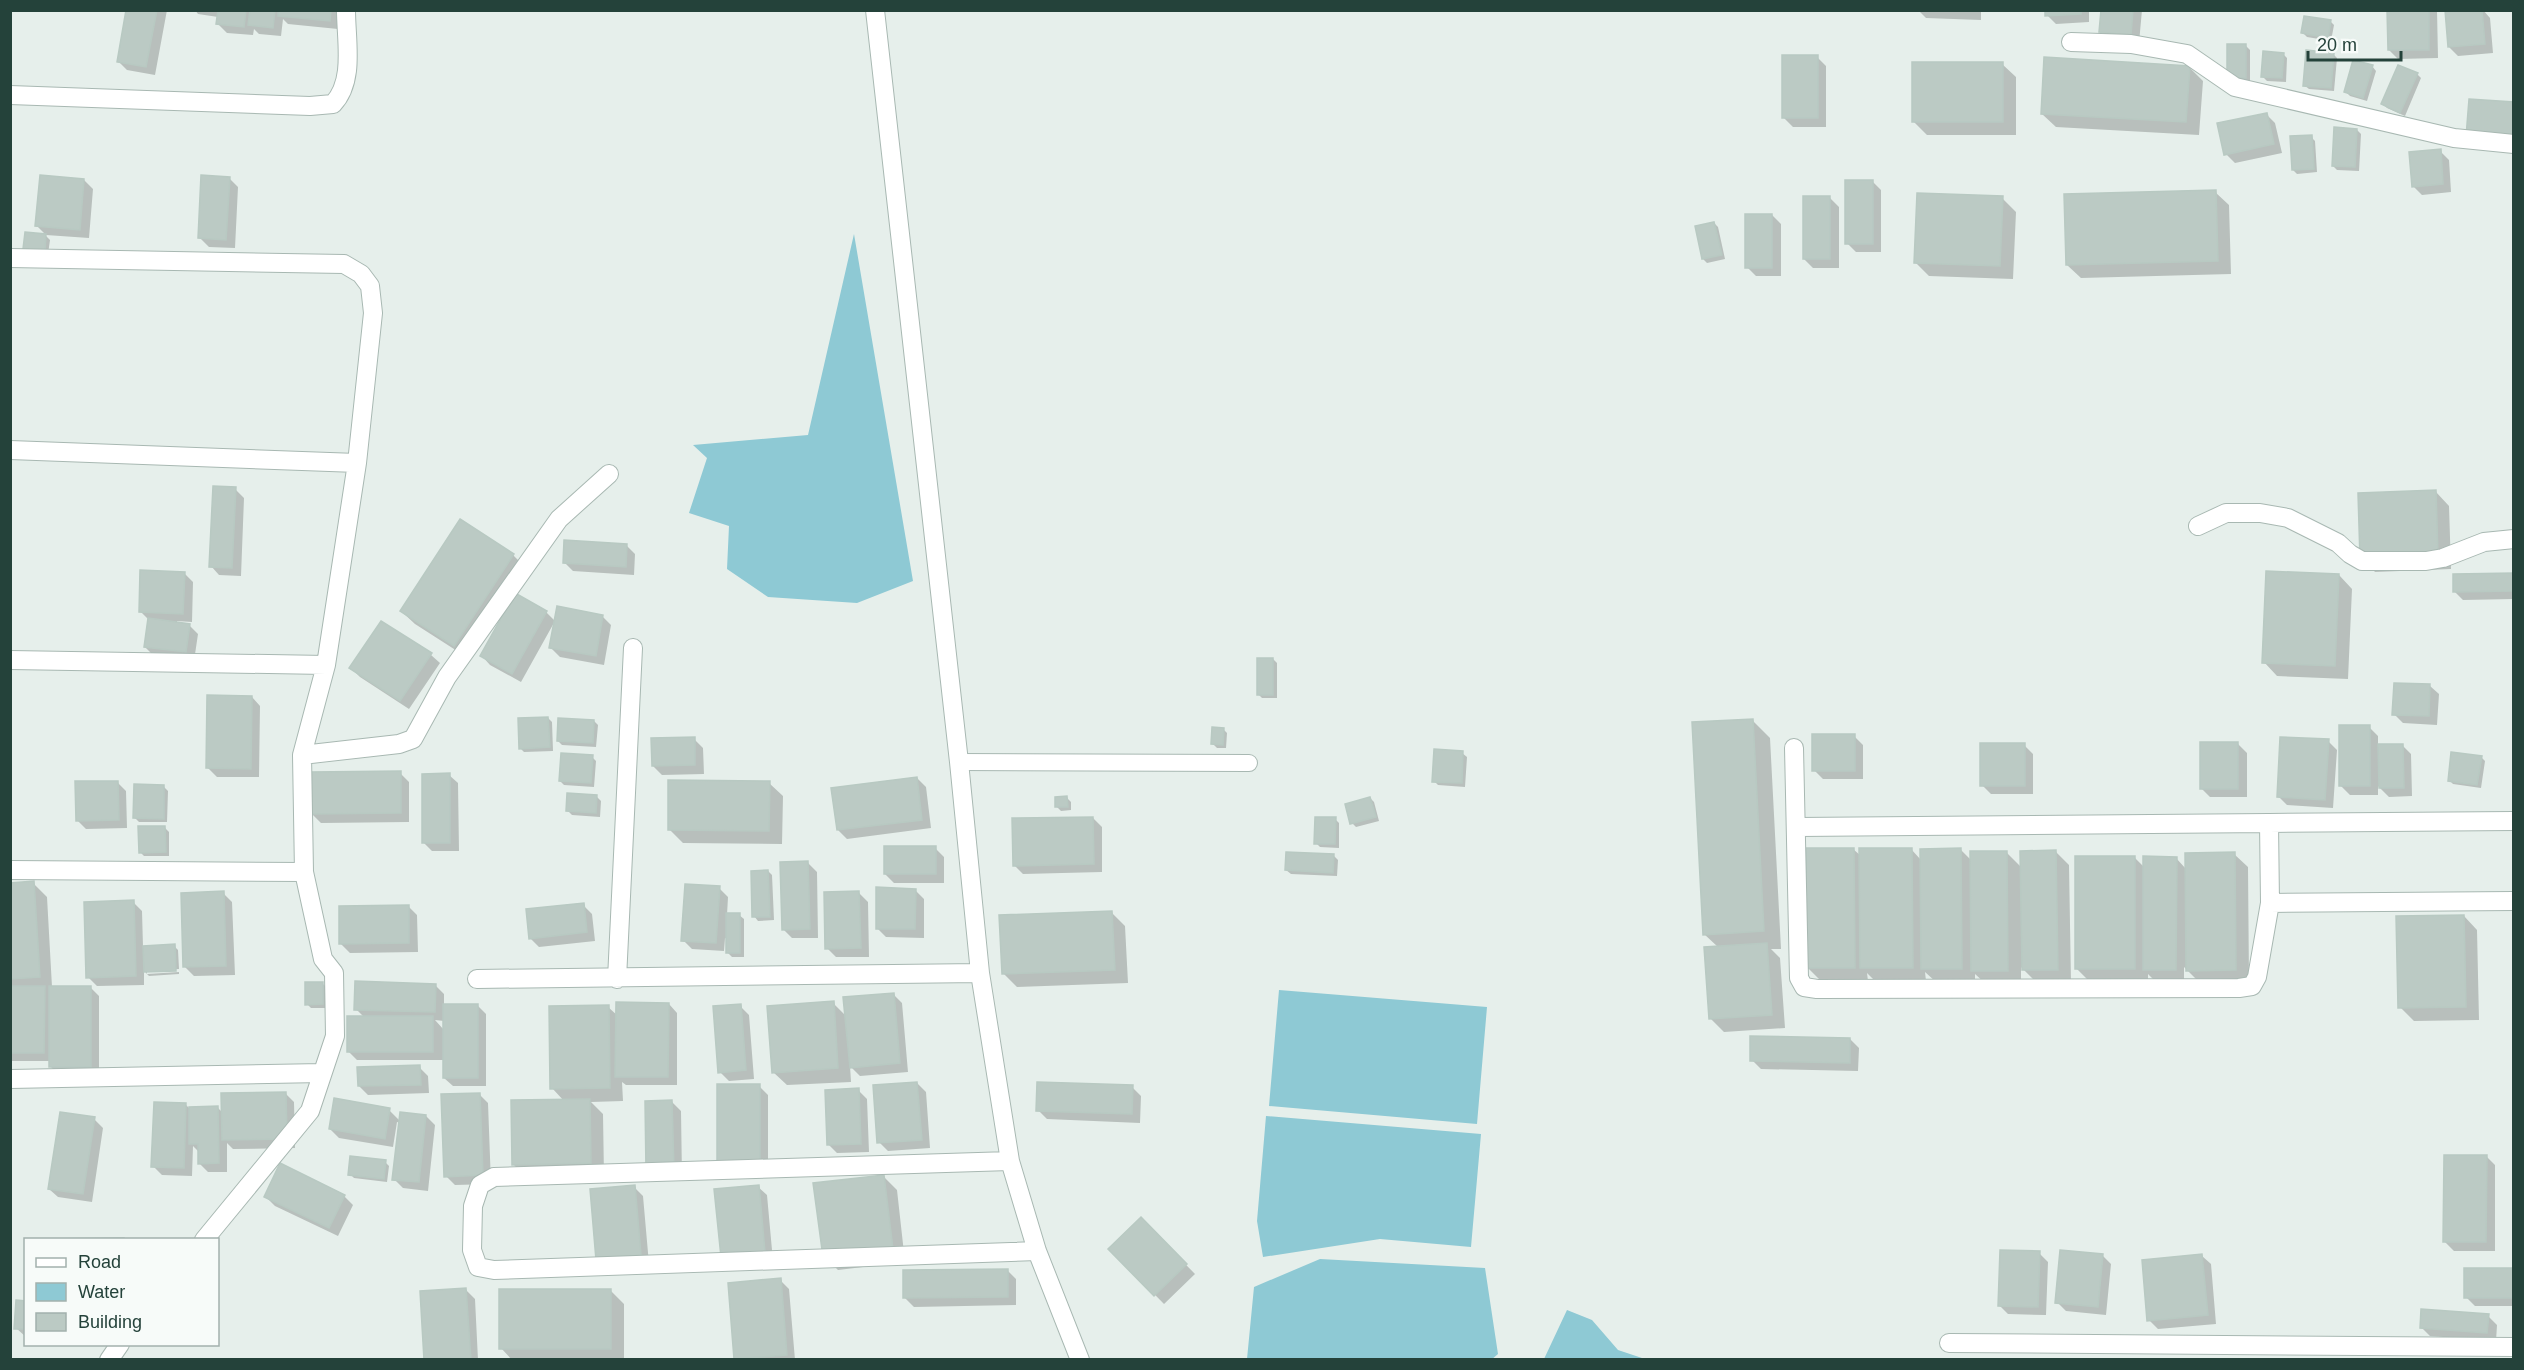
<svg xmlns="http://www.w3.org/2000/svg" width="2524" height="1370" viewBox="0 0 2524 1370" font-family="Helvetica,sans-serif">
  <rect width="100%" height="100%" fill="#e6efeb"/>
  <path fill="#8ec9d4" d="M854,234L913,581L857,603L768,597L727,569L729,526L689,513L707,458L693,445L808,435Z
    M1279,990L1487,1007L1477,1124L1269,1106Z
    M1266,1116L1481,1134L1471,1247L1380,1239L1263,1257L1257,1221Z
    M1320,1259L1485,1268L1498,1354L1491,1360L1247,1359L1254,1287Z
    M1567,1310L1592,1320L1618,1350L1645,1359H1544Z"/>
  <path fill="#0003" fill-rule="evenodd" d="M128,10H167L155,75L127,70L118,61Z
    M195,10H340L338,29L288,24L283,19L281,36L259,34L254,29L253,35L227,33L218,24V17L198,14Z
    M1918,10H1981V20L1926,18Z
    M2046,10H2089V22L2056,24L2047,15Z
    M2102,10H2142L2139,43L2109,40L2101,31Z
    M2389,10H2437L2438,58L2398,59L2389,50Z
    M2462,10H2483L2490,18L2493,53L2458,56L2449,47Z
    M2330,21L2334,25L2331,41L2307,37L2303,33Z
    M2246,46L2250,50V82L2228,78Z
    M2283,54L2287,58L2286,82L2267,81L2263,77Z
    M2333,54L2337,58L2334,91L2309,89L2304,85Z
    M1817,57L1826,66V127H1793L1784,118Z
    M2002,64L2016,77V135H1927L1913,121Z
    M2372,66L2376,71L2367,101L2350,96L2346,92Z
    M2189,67L2203,81L2199,135L2056,127L2042,114Z
    M2417,74L2421,78L2405,116L2387,108L2383,104Z
    M2266,114L2275,123L2282,153L2235,163L2226,154Z
    M2357,130L2361,134L2359,171L2337,170L2333,166Z
    M2311,137L2315,141L2317,172L2297,174L2293,170Z
    M2440,151L2449,160L2451,192L2422,195L2413,186Z
    M229,178L238,187L235,248L209,247L200,238Z
    M84,180L93,189L89,238L46,235L37,226Z
    M1872,181L1881,190V252H1856L1847,243Z
    M2215,192L2229,205L2231,274L2081,278L2067,265Z
    M1830,198L1839,207V268H1813L1804,259Z
    M2002,198L2016,212L2013,279L1929,276L1915,262Z
    M1772,215L1781,224V276H1756L1747,267Z
    M1714,223L1718,227L1725,259L1707,263L1703,259Z
    M46,236L50,240L48,254L29,253L25,249Z
    M235,489L244,498L241,576L219,575L211,566Z
    M2436,492L2449,506L2451,569L2375,572L2362,558Z
    M460,521L513,555L527,569L468,658L415,624L401,611Z
    M626,545L635,554L634,575L573,571L564,562Z
    M184,573L193,582L192,622L177,621V623L189,625L198,634L194,661L154,656L145,647L149,620L140,611Z
    M2514,574V599L2463,600L2454,591Z
    M2339,575L2352,589L2348,679L2277,676L2264,662Z
    M546,612L555,621L521,682L490,665L482,656Z
    M602,616L611,625L604,665L560,657L551,648Z
    M381,623L431,655L440,663L409,709L360,677L351,668Z
    M1273,659L1277,663V698H1262L1258,694Z
    M2430,686L2439,694L2437,725L2403,723L2394,714Z
    M252,697L260,706L259,777H217L208,768Z
    M548,718L552,722L553,751L524,752L520,748Z
    M1752,720L1770,738L1781,949H1771L1780,958L1785,1028L1724,1032L1711,1019L1718,947L1704,934Z
    M594,721L598,725L596,747L562,745L558,741Z
    M2369,727L2378,736V746L2402,745L2411,754L2412,796L2389,797L2378,786V795H2350L2341,786Z
    M1223,729L1227,733L1226,748H1217L1213,744Z
    M1854,736L1863,745V779H1823L1814,770Z
    M694,739L703,748L704,774L662,775L653,766Z
    M2328,741L2337,750L2333,808L2287,805L2278,796Z
    M2238,744L2247,753V797H2210L2201,788Z
    M2024,745L2033,754V794H1991L1982,785Z
    M1462,753L1467,757L1465,787L1438,785L1434,781Z
    M592,757L596,761L594,787L564,785L560,781Z
    M2481,757L2485,761L2481,788L2453,784L2449,780Z
    M400,773L409,782V822L321,823L312,814Z
    M449,775L458,783L459,851H432L423,842Z
    M917,778L926,787L931,828L847,839L838,830Z
    M117,782L126,791L127,828L86,829L77,820Z
    M769,783L783,796L782,844L683,843L669,829Z
    M164,787L168,791L167,822H139L135,818Z
    M597,797L601,801L600,817L572,815L568,811Z
    M1067,798L1071,802V810L1061,811L1057,807Z
    M1370,798L1374,802L1379,821L1356,827L1352,823Z
    M1093,818L1102,827V872L1023,874L1014,865Z
    M1335,819L1339,823V848L1320,847L1316,843Z
    M165,828L169,832V856H144L140,852Z
    M935,848L944,857V883H894L885,874Z
    M1853,849L1861,856L1911,849L1921,860L1961,850L1971,860L2006,852L2022,868L2056,852L2069,865L2071,983H2037L2021,967V984H1986L1975,974V982H1936L1925,972L1926,981H1875L1867,973L1868,981H1821L1808,968Z
    M2234,854L2248,867L2249,983L2201,984L2184,967V979H2153L2148,974V982H2090L2076,968L2135,858L2145,868L2176,858L2186,869Z
    M1334,856L1338,860L1337,876L1291,874L1286,870Z
    M808,863L817,872L818,938H792L783,929Z
    M768,871L772,875L774,920L758,921L754,916Z
    M33,883L47,897L52,987H90L99,996V1076H60L51,1067V1061H10V884Z
    M719,888L728,897L727,915H739L744,919V957H732L728,953V939L725,938L724,951L692,949L683,940Z
    M915,890L924,899V938L886,937L877,928Z
    M223,893L232,902L235,975L194,976L185,967Z
    M859,893L868,902L869,957H836L827,948Z
    M133,902L142,911L143,947L174,946L178,950L179,969L147,971V974L144,970V985L97,986L88,977Z
    M583,905L592,914L595,941L539,947L530,938Z
    M408,906L417,915L418,952L350,953L341,944Z
    M1112,913L1125,926L1128,983L1017,987L1003,973Z
    M2464,916L2477,930L2479,1020L2414,1021L2400,1007Z
    M179,972V974L149,976L147,974Z
    M322,983L326,987V1008H311L307,1004Z
    M435,985L444,994V1006H478L486,1014V1086H453L444,1078V1060H357L348,1051L365,1018L356,1009ZM435,1020L444,1021V1030Z
    M893,994L902,1003L908,1072L860,1076L850,1066L851,1082L787,1085L773,1072L833,1003L847,1017Z
    M669,1004L677,1013V1085H626L622,1082L623,1101L591,1102L603,1114L604,1177L527,1178L513,1164L564,1101L552,1088L608,1007L618,1016Z
    M740,1006L749,1015L754,1079L729,1081L720,1072Z
    M1850,1039L1859,1048L1858,1071L1761,1069L1752,1060Z
    M419,1067L428,1076L429,1093L368,1095L359,1086Z
    M917,1083L926,1092L930,1148L888,1151L879,1142Z
    M759,1086L768,1095V1171H728Z
    M1132,1087L1141,1096L1140,1123L1047,1119L1038,1110Z
    M858,1090L867,1099L869,1152L837,1153L828,1144Z
    M285,1093L294,1102L295,1148L233,1149L227,1143V1172H208L199,1163V1152L193,1146L192,1176L162,1175L153,1166L185,1104L189,1108H218L223,1113Z
    M479,1094L488,1103L491,1184L455,1185L446,1176Z
    M672,1102L681,1111L682,1178L657,1179Z
    M389,1110L400,1121L426,1116L435,1125L428,1191L403,1188L394,1179L400,1123L397,1122L393,1147L339,1138L330,1129Z
    M94,1119L103,1128L92,1202L58,1197L49,1189Z
    M2486,1156L2495,1165V1251H2454L2445,1242Z
    M385,1162L389,1166L387,1182L354,1178L350,1174Z
    M883,1176L897,1190L905,1262L838,1270L824,1256Z
    M634,1187L643,1196L649,1264L606,1268Z
    M758,1187L767,1195L773,1261L722,1256Z
    M344,1196L353,1205L338,1236L275,1206L266,1197Z
    M1141,1219L1195,1274L1164,1304L1110,1249Z
    M2039,1253L2048,1262L2046,1315L2008,1314L1999,1305Z
    M2102,1255L2111,1264L2106,1315L2066,1311L2057,1302Z
    M2202,1256L2211,1264L2216,1324L2158,1329L2149,1320Z
    M2514,1269V1306H2475L2466,1297Z
    M1007,1270L1016,1279V1305L914,1307L905,1298Z
    M780,1280L789,1289L795,1360H737Z
    M466,1290L475,1299L478,1360H425Z
    M610,1290L624,1304V1360H512L501,1348Z
    M26,1303V1337L16,1328Z
    M2488,1316L2497,1325L2496,1341L2430,1336L2421,1327Z"/>
  <path fill="#bbcac4" stroke="#b8c9c2" stroke-width="1.5" d="M126,10H157L146,67L117,62Z
    M218,10H246L244,27L216,24Z
    M250,10H275L273,28L248,25Z
    M278,10H331L330,21L278,16Z
    M2045,10H2081V14L2045,16Z
    M2101,10H2133L2131,35L2099,32Z
    M2387,10H2429V50H2388Z
    M2445,10H2482L2485,44L2448,47Z
    M2304,16L2331,20L2328,38L2301,33Z
    M2227,44H2246V78H2227Z
    M2306,50L2334,53L2331,88L2303,86Z
    M2263,51L2284,53L2282,78L2261,77Z
    M1782,55H1818V118H1782Z
    M2044,57L2190,66L2186,122L2041,114Z
    M2353,60L2373,65L2363,98L2344,92Z
    M1912,62H2003V122H1912Z
    M2398,65L2418,73L2400,113L2381,104Z
    M2469,99L2514,102V140L2466,137Z
    M2267,113L2274,144L2224,155L2217,123Z
    M2334,127L2357,129L2355,167L2332,166Z
    M2312,135L2314,169L2292,170L2290,136Z
    M2441,149L2443,184L2412,187L2409,152Z
    M40,175L84,179L80,230L35,226Z
    M201,175L230,177L226,240L198,238Z
    M1845,180H1873V244H1845Z
    M2216,190L2218,261L2066,265L2064,194Z
    M1917,193L2003,196L2000,266L1914,263Z
    M1803,196H1830V259H1803Z
    M1745,214H1772V268H1745Z
    M1714,222L1722,255L1702,259L1695,226Z
    M25,232L46,234L45,251L23,249Z
    M213,486L236,487L232,568L209,567Z
    M2436,490L2438,556L2360,559L2358,493Z
    M460,519L514,554L454,646L400,611Z
    M564,540L627,544L626,567L563,563Z
    M140,570L185,572L183,614L139,612Z
    M2266,571L2339,574L2335,666L2262,663Z
    M2514,573V591L2453,592V574Z
    M515,593L547,611L512,674L480,656Z
    M557,606L603,615L596,656L549,648Z
    M148,618L190,624L186,652L144,647Z
    M381,621L432,653L400,701L349,668Z
    M1257,658H1273V695H1257Z
    M2394,683L2430,684L2429,716L2392,715Z
    M207,695L252,696L251,769L206,768Z
    M548,717L550,747L519,749L518,718Z
    M558,718L594,720L593,743L557,741Z
    M1753,719L1764,931L1703,935L1692,722Z
    M2339,725H2370V786H2339Z
    M1212,727L1224,728L1223,745L1211,744Z
    M1812,734H1855V771H1812Z
    M695,737V765L652,766L651,738Z
    M2280,737L2329,739L2325,800L2277,797Z
    M2200,742H2238V789H2200Z
    M1980,743H2025V786H1980Z
    M2378,744H2403L2404,788H2379Z
    M1434,749L1463,751L1462,783L1432,782Z
    M2451,752L2482,756L2477,785L2448,781Z
    M561,753L593,755L591,783L559,781Z
    M401,771V813L310,814V772Z
    M450,773V843H422V774Z
    M917,777L922,820L837,830L831,788Z
    M668,780L770,781L769,831L668,830Z
    M75,781H118L119,820L76,821Z
    M134,784L164,785V819L133,818Z
    M567,793L597,795L596,813L566,811Z
    M1067,796L1068,807H1055V797Z
    M1370,797L1376,817L1350,824L1345,804Z
    M1093,817L1094,864L1013,866L1012,818Z
    M1315,817H1336L1335,844H1314Z
    M138,826H165L166,852L139,853Z
    M884,846H936V874H884Z
    M1806,848H1854L1855,968H1806Z
    M1859,848H1912L1913,968H1860Z
    M1961,848L1962,969H1921L1920,849Z
    M2056,850L2058,970H2022L2020,851Z
    M1970,851H2007L2008,971H1971Z
    M1286,852L1334,854L1333,873L1285,870Z
    M2235,852L2236,970L2186,971L2185,853Z
    M2075,856H2135V969H2075Z
    M2143,856L2177,857L2176,970H2143Z
    M808,861L810,929L782,930L780,862Z
    M768,870L770,917H752L751,871Z
    M34,881L40,977L10,979V883Z
    M685,884L720,886L716,943L681,941Z
    M876,887L916,889L915,929H876Z
    M224,891L226,966L183,967L181,893Z
    M859,891L861,948L825,949L824,892Z
    M134,900L136,976L86,978L84,902Z
    M584,903L587,932L529,939L526,909Z
    M409,905V943L339,944V906Z
    M1112,911L1115,970L1002,974L999,915Z
    M726,913H740V953H726Z
    M2464,915L2466,1007L2398,1008L2396,916Z
    M1767,943L1772,1015L1709,1019L1704,947Z
    M175,944L176,971L144,972L143,946Z
    M355,981L436,984L435,1012L354,1010Z
    M305,982H323V1004L305,1005Z
    M10,986H45L44,1053H10Z
    M49,986H91V1067H49Z
    M894,993L900,1063L850,1068L843,997Z
    M834,1001L838,1068L772,1073L767,1006Z
    M616,1002L669,1003L668,1077H615Z
    M443,1004H478V1078H443Z
    M741,1004L746,1070L718,1073L713,1006Z
    M609,1005L610,1088L550,1089L549,1006Z
    M347,1016H433V1052H347Z
    M1750,1036L1850,1038V1063L1750,1061Z
    M420,1065L421,1085L358,1086L357,1067Z
    M917,1082L922,1140L877,1143L873,1085Z
    M1037,1082L1133,1085L1132,1114L1036,1111Z
    M717,1084H760V1162H717Z
    M859,1088L861,1144L827,1145L825,1090Z
    M286,1092L287,1139L222,1140L221,1093Z
    M480,1093L483,1175L444,1177L441,1094Z
    M334,1098L390,1108L385,1139L329,1129Z
    M590,1099L591,1163L512,1165L511,1100Z
    M672,1100L674,1170L646,1171L645,1101Z
    M154,1102L186,1103L184,1168L151,1167Z
    M218,1106L219,1163L198,1164V1144H189V1107Z
    M60,1112L95,1117L83,1194L48,1189Z
    M400,1112L426,1115L419,1182L392,1180Z
    M2444,1155H2487L2486,1242H2443Z
    M350,1156L386,1160L384,1179L348,1175Z
    M280,1163L345,1195L329,1228L264,1197Z
    M884,1175L893,1249L823,1257L813,1183Z
    M635,1185L641,1255L596,1260L590,1189Z
    M759,1185L765,1252L721,1257L714,1189Z
    M1141,1217L1187,1264L1154,1296L1108,1249Z
    M124,1238V1240H42V1239Z
    M2000,1250L2040,1251L2038,1307L1998,1306Z
    M2060,1250L2103,1254L2098,1307L2055,1303Z
    M2202,1254L2208,1315L2147,1321L2142,1260Z
    M2464,1268H2514V1298H2464Z
    M1008,1269V1297L903,1298V1270Z
    M781,1278L787,1355L734,1359L728,1283Z
    M466,1288L471,1360H424L420,1291Z
    M499,1289H611V1349H499Z
    M16,1300L26,1301V1329H14Z
    M2421,1309L2489,1314L2487,1333L2420,1328Z"/>
  <g fill="none" stroke-linecap="round" stroke-linejoin="round">
    <g stroke="#a8b8b2" stroke-width="18">
      <path id="service" d="M959,762L1249,763"/>
    </g>
    <g stroke="#a8b8b2" stroke-width="20">
      <path id="minor" d="M875,10L959,762L980,973L1010,1161L1037,1251L1080,1360
        M2071,42L2131,44L2187,54L2235,87L2454,138L2514,144
        M10,95L310,106L333,104C355,81 346,41 346,10
        M10,258L344,264L361,274L370,286L373,313L357,463L326,665L302,755L304,872L323,959L334,973L335,1036L310,1111L204,1240
        M10,450L357,463
        M2198,526L2226,513H2260L2288,518L2338,543L2350,554L2362,561H2426L2443,558L2484,542L2514,539
        M10,660L326,665
        M1794,748L1799,978L1804,987L1817,989L2239,988L2252,986L2257,977L2270,903L2269,823L1798,827
        M302,755L399,744L413,739L447,677L559,519L609,474
        M2269,823L2514,821
        M10,870L304,872
        M2270,903L2514,901
        M477,979L980,973
        M617,979L633,648
        M10,1079L322,1073
        M1010,1161L494,1177L480,1185L473,1206L472,1250L478,1267L494,1270L1037,1251
        M1949,1343L2514,1347
        M109,1360L120,1344"/>
    </g>
    <use href="#service" stroke="#fff" stroke-width="16"/>
    <use href="#minor" stroke="#fff" stroke-width="18"/>
  </g>
  <rect width="2524" height="1370" fill="none" stroke="#24423a" stroke-width="24"/>
  <rect x="24" y="1238" width="195" height="108" fill="#f7fbf9" stroke="#a3b1ad" stroke-width="1.5"/>
  <rect x="36" y="1258" width="30" height="9" fill="#ffffff" stroke="#a3b1ad" stroke-width="1.5"/>
  <text x="78" y="1268" font-size="18" fill="#24423a">Road</text>
  <rect x="36" y="1283" width="30" height="18" fill="#8ec9d4" stroke="#a3b1ad" stroke-width="1.5"/>
  <text x="78" y="1298" font-size="18" fill="#24423a">Water</text>
  <rect x="36" y="1313" width="30" height="18" fill="#bbcac4" stroke="#a3b1ad" stroke-width="1.5"/>
  <text x="78" y="1328" font-size="18" fill="#24423a">Building</text>
  <path d="M2308 51v9h93v-9" fill="none" stroke="#24423a" stroke-width="3"/>
  <text x="2317" y="51" font-size="18" fill="#24423a" stroke="#f7fbf9" stroke-width="4.5" paint-order="stroke">20 m</text>
</svg>
